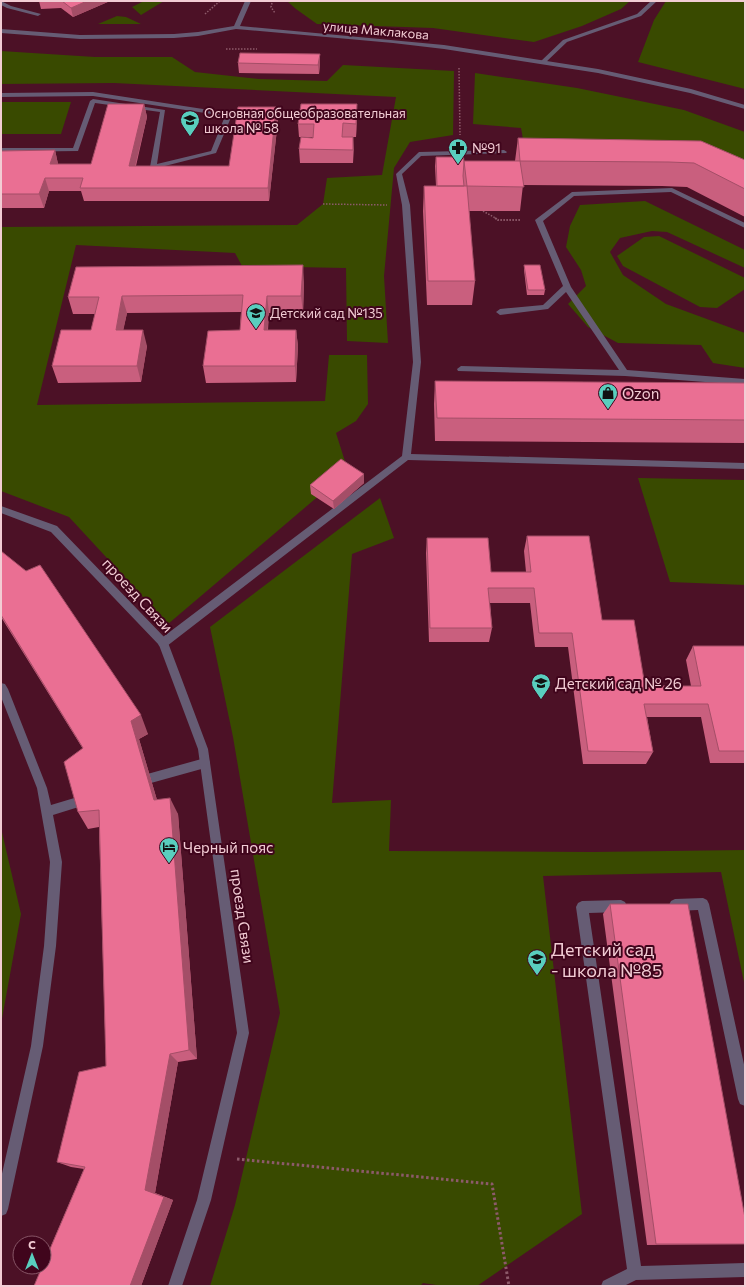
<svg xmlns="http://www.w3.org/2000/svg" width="746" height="1287" viewBox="0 0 746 1287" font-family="Commissioner,sans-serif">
  <rect width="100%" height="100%" fill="#4c1126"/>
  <path fill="#394a00" d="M144,1H164L141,15L132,7Z
    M287,1H630L621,9L582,26L534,42L433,28L317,24L296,9Z
    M666,1H745V89L638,62L654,20Z
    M117,16L126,17L141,24H98Z
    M1,51L95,57H172L195,72L259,79L327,81L343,65L454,71L453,135L410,142L394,168L384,276L388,343L347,341L346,268L242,266L235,253L76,245L37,405L325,401L329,355H367L368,404L356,421L336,433L348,471L168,624L69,517L1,491V227L297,225L323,204L327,178L382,175L396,97L114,83L1,84Z
    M475,73L577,88L684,110L745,132V172L525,150L521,128L473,124Z
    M1,102H71L61,134H1Z
    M645,201L745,250V268L667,232L652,231L620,238L610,252L623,275L666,304L745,333V368L713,363L701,345L618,343L588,327L568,304L586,286L581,270L566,247L570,226L580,205Z
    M659,236L745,278V289L717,308L700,307L623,266L617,256L644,237Z
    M638,478L745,480V585L670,582Z
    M380,498L394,538L352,554L332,803L391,800L389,851L592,852L745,850V987L721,872L543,876L582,1214L477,1286H443L423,1283L420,1286H210L235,1205L280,1013L233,737L210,627Z
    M1,828L21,914L1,1024Z"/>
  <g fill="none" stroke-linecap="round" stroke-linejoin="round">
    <path stroke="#8d5a6a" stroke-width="1.5" stroke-dasharray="1.5 1.5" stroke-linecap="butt" d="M272,3L271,7L275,13
      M205,14L220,1
      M226,49H257
      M459,68L460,135
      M323,204L387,205
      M483,211L497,219"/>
    <path stroke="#8d5a6a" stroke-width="2" stroke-dasharray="1.5 1.5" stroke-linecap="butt" d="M495,218L498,220H521"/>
    <path stroke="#8d5a6a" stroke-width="3" stroke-dasharray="2.5 2.5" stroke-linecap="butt" d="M237,1159L492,1184L509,1286"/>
    <path fill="#665c74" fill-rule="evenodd" d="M1,1L11,6L41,14L38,16L7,8L1,5Z
      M651,1H657L641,16L567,42L545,63L540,62L563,40L637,14Z
      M93,92L229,113L232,115L216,153L153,169L150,167L160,112L95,103L78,151L1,152V148H73L90,101L93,99L165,110L157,164L211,151L225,116L93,96L1,97V93Z
      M504,150L507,152L506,153L421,156L402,174L410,205L421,362L411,454L745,463V469L408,460L167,646L163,647L159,646L158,643L159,640L402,456L413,362L402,205L396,174L419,152Z
      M672,188L745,223V228L671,192L574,196L543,221L571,287L627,370L745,379V385L625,376L458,371L457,369L461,366L619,370L566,292L548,309L500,315L496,312L500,309L543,305L563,286L535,220L572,192Z
      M1,683L5,684L8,689L47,788L51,805L81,796L85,797L87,801L85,805L53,815L62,862L56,946L43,1046L8,1209L6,1214L1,1216V1178L31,1046L44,946L50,862L37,788L1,697Z
      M205,758L209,760L210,763L209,766L205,768L151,783L147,782L146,778L147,774L151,773Z
      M703,898L707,900L709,904L745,1069V1106L740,1104L738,1099L698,910L675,911L671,909L669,905L671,901L675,899Z
      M621,900L625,902L627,906L625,910L621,912L589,913L641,1266L745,1263V1277L636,1280L624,1286H601L603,1281L627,1269L576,907L578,903L582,901Z"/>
    <path fill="#665c74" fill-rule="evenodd" d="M1,506L57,526L167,640L208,749L249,1033L211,1200L182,1286H168L197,1200L237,1033L198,749L159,645L51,532L1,513Z"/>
    <path fill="#665c74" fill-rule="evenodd" d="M245,1H251L240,26L444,45L598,69L691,89L745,105V109L690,93L598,73L444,49L393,43L236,29L198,36L174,38L80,39L1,33V29L80,35L174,34L198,32L234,26Z"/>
  </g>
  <path fill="#c95f7e" d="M39,1H110L73,17L61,8L41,9Z
    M320,54V63L319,74L239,73L238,63Z
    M144,104L147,117L136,166H229L278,120L269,201H84L81,191H49L44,208H1V151L55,150L58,164H91Z
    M357,118L356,137H343H353V163H300L299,149L313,137H299L298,124Z
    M518,138L745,160V217L687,187L662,186L523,185L520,211H469L475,281L472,305H427L423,211L424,186H436L435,166L436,157H452L453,152L464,162L515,161Z
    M524,265L545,290L544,295H527L524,270Z
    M304,282L303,313H269L268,330H296L298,346L296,382L206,383L203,366L240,330L241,312L127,313L123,330L147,346L141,382L58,383L52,366L91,330L95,314H73L68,297Z
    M435,381L745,383V443L435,441L434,404Z
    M364,474V483L334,509L311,494L310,485Z
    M527,536L602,620L645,686H691L686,660L693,646H745V763H710L701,717H647L653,752L646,764H583L568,647H535L530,603H490L492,628L489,642H429L426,553L427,538L491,572H526L524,551Z
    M1,551L148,734L139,739L157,800L178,814L197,1059L178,1062L155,1193L173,1200L141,1286H34L84,1169L71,1167L57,1162L106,1066L99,827L88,829L78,812L83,749L1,617Z
    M610,904L745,1244L647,1245L603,914Z"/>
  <path fill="#a44e67" d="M87,1H110L73,17L71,8Z
    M320,54V63L319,74L318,65Z
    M144,104L147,117L132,179L129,166Z
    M357,104V118L356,137V124Z
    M276,107L278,120L269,201L268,188Z
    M353,137L354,150L353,163Z
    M55,150L58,164L54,178L50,164Z
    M45,178L49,191L44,208L39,194Z
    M303,265L304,282L303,313L301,296Z
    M122,296L127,313L120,346L116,330Z
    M267,296L269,313L266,346L264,330Z
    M143,330L147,346L141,382L137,366Z
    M296,330L298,346L296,382L295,366Z
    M364,474V483L334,509L333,501Z
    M141,715L148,734L139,739L162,817L154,800L131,721Z
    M170,798L178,814L197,1059L189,1050Z
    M170,1054L178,1062L155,1193L173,1200L141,1286H130L145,1190Z"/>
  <path fill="#ea6f93" stroke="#a44e67" d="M62,1H87L71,8Z
    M240,53L320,54L318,65L238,63Z
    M108,104H144L129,166H229L238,107H276L268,188H80L83,178H45L39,194H1V151L55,150L50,164H91Z
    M301,104H357L356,124L343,123L342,137H353V150L299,149L301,137L313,138L314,124H298Z
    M518,138L701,141L745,160V189L694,163L669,162L520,161Z
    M453,152H463L464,162L463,176L464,186H437L436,157H453Z
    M464,161H520L524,187L467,186Z
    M424,186H467L475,281H428Z
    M303,265L301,296H267L264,330H296L295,366H203L208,331L240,330L243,295L122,296L116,330H143L137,366H52L61,330H91L99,297H68L76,267Z
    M524,265H540L545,290H528Z
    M435,381L745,383V420L437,418Z
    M341,459L364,474L333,501L310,485Z
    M527,536H589L602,620H634L645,686H701L693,646H745V751H719L708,704H644L653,752L588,751L572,633H539L534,588H488L492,628H430L427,538H488L491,572H531Z
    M1,551L26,571L40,565L141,715L131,721L154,800L170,798L189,1050L170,1054L145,1190L164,1197L130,1286H34L42,1267H44V1263L85,1167L57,1162L79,1072L106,1066L99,810L78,812L64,762L83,748L1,615Z
    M610,904H688L745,1218V1244H656Z"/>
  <defs>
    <g id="school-pin" transform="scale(1)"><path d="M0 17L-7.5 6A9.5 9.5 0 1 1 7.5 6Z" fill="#59cebe" stroke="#40051c"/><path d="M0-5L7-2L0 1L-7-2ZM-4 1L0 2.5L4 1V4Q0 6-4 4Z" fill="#111"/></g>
    <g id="pharmacy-pin" transform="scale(1)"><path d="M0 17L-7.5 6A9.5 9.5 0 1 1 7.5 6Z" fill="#59cebe" stroke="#40051c"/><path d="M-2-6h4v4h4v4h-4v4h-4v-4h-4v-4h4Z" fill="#111"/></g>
    <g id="shop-pin" transform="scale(1)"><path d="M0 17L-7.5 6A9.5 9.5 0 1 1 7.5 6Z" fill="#59cebe" stroke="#40051c"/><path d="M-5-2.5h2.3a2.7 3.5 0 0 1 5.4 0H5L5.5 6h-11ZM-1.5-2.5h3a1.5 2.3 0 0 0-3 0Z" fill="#111"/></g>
    <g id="hotel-pin" transform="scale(1)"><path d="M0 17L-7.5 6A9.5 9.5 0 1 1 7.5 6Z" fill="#59cebe" stroke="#40051c"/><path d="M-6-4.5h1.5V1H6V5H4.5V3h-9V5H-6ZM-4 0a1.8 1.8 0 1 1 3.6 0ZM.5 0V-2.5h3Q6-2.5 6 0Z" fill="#111"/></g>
  </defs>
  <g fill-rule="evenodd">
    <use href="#school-pin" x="190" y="120"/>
    <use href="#pharmacy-pin" x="458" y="148"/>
    <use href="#school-pin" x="256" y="313"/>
    <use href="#shop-pin" x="608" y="393"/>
    <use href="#school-pin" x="541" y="683"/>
    <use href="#hotel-pin" x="169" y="847"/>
    <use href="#school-pin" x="537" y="959"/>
  </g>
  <g text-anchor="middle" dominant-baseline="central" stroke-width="4" stroke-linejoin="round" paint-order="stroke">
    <g font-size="13" fill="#f2ccd4" stroke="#40051c">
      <text transform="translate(376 30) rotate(5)">улица Маклакова</text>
    </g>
    <g font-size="13" fill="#f2ccd4" stroke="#40051c" text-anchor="start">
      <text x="204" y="113">Основная общеобразовательная<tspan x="204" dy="15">школа № 58</tspan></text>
      <text x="472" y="148">№91</text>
      <text x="270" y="313">Детский сад №135</text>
    </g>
    <g font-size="15" fill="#f2ccd4" stroke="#40051c" text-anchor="start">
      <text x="622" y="393">Ozon</text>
      <text x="555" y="683">Детский сад № 26</text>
      <text x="183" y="847">Черный пояс</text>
    </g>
    <g font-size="15" fill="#f2ccd4" stroke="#40051c">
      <text transform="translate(138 595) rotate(47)">проезд Связи</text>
      <text transform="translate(243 916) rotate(82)">проезд Связи</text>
    </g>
    <g font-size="18" fill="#f2ccd4" stroke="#40051c" text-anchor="start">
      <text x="551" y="949">Детский сад<tspan x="551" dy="21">- школа №85</tspan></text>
    </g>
  </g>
  <rect width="746" height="1287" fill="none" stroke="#f2ccd4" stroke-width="4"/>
  <g transform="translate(32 1255)"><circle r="19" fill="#40051c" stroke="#875566"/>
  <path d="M0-3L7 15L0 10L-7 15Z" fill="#59cebe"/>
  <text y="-6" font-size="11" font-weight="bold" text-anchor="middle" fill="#f2ccd4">С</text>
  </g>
</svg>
